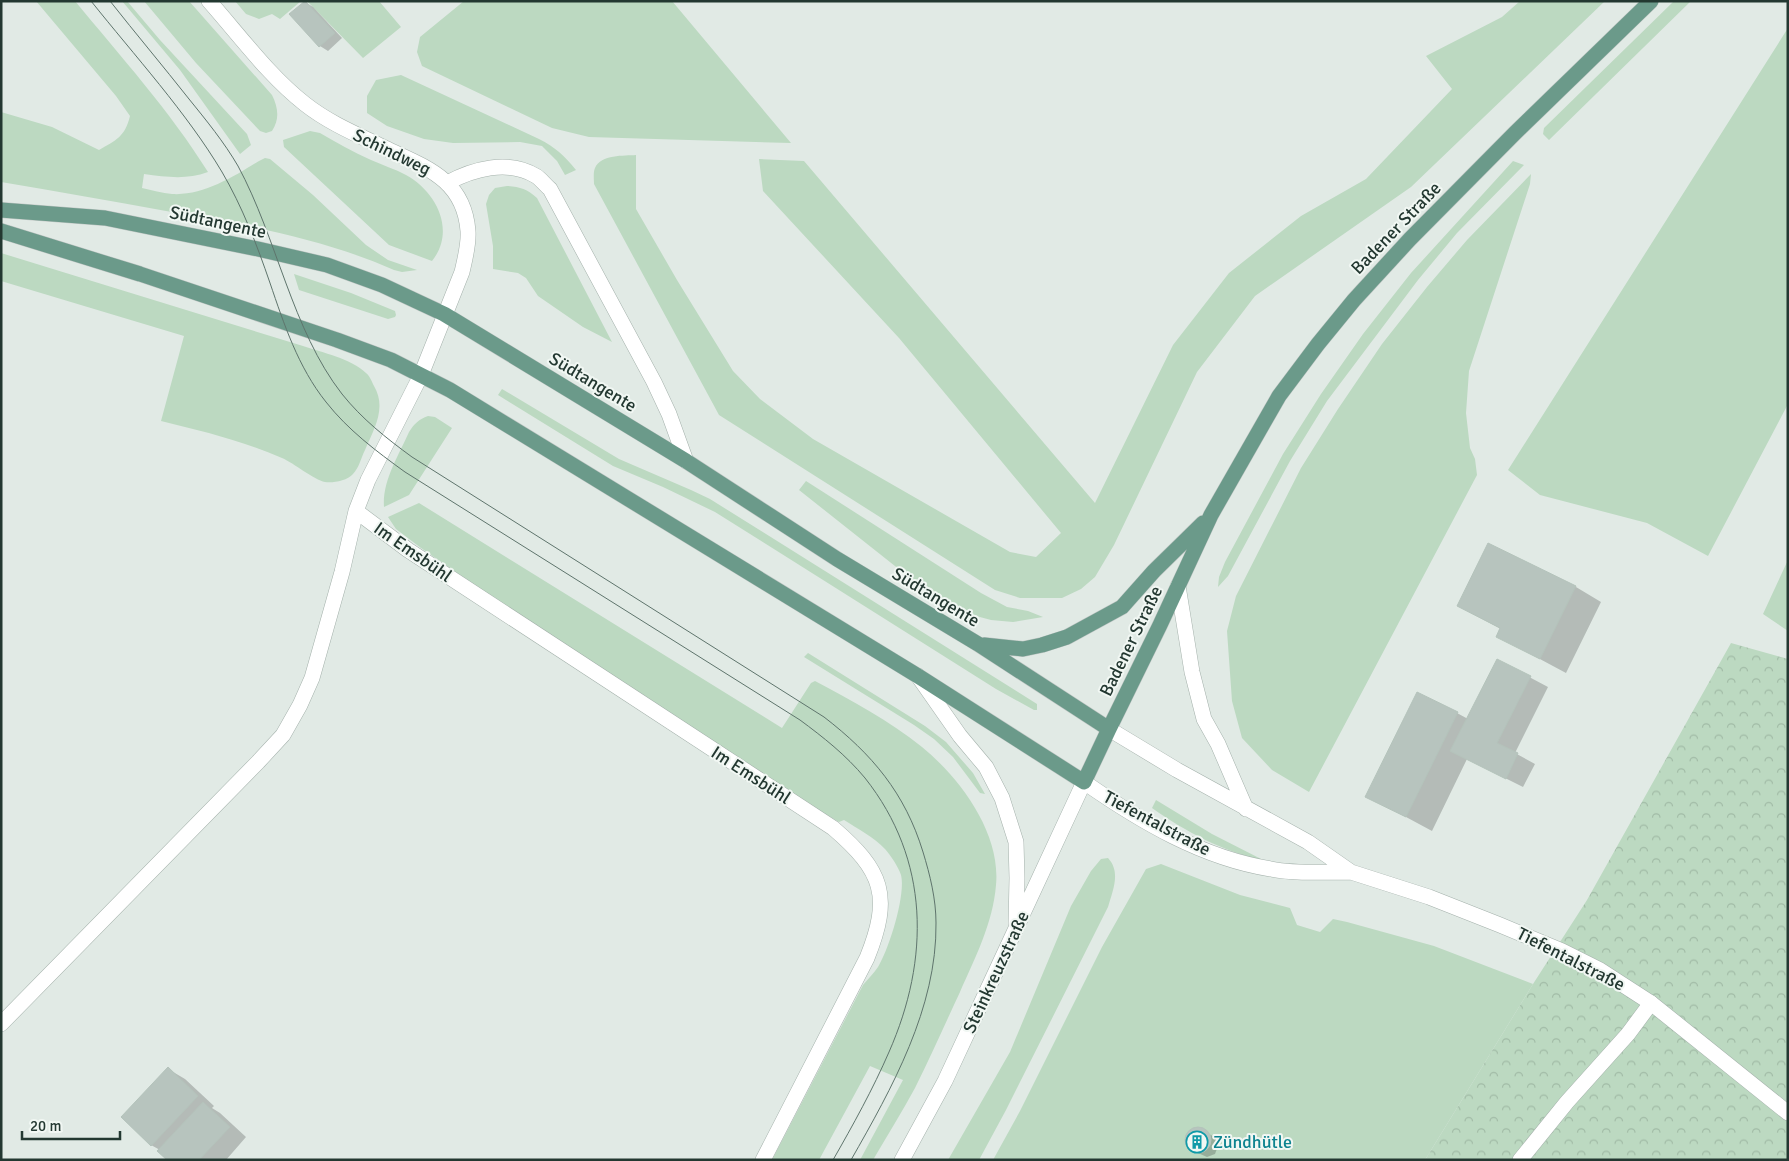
<svg xmlns="http://www.w3.org/2000/svg" width="1789" height="1161" viewBox="0 0 1789 1161" font-family="Signika,sans-serif">
  <defs>
    <pattern id="forest-crowns" width="20" height="18" patternUnits="userSpaceOnUse" patternTransform="scale(1.25)"><rect width="20" height="18" fill="#bcd9c1"/><path d="M2 6a3 3 0 1 1 6 0M12 15a3 3 0 1 1 6 0" fill="none" stroke="#a1bba6"/></pattern>
  </defs>
  <rect width="100%" height="100%" fill="#e1eae5"/>
  <path fill="#bcd9c1" d="M36,1H75C121,57 170,111 208,172C186,180 167,177 144,174L142,188C152,190 162,193 172,194C203,196 233,177 259,161L265,158L270,159L313,195L366,245L388,260L417,270L402,272L394,270C322,238 243,225 166,211C111,201 56,191 1,182V112L52,127L99,150C116,140 125,137 130,116L116,96Z
    M122,1H127L160,40L247,134L251,145L240,154L180,70Z
    M144,1H189L272,95C278,107 280,119 272,131L266,133L260,131L196,63Z
    M235,1H301L280,19L272,14L259,19L246,14Z
    M307,1H379L401,27L363,58Z
    M464,1H672L791,143L589,137L552,128L422,66L417,52L420,37Z
    M1520,1H1605L1411,187L1255,296L1197,372L1114,545L1095,577L1081,589L1062,598H1020L995,590L719,415L594,184C594,180 593,172 595,168C601,154 624,156 636,155V209L677,280L733,371L760,399L813,439L1010,552L1036,557L1061,533L899,338L763,191L759,159L804,161L1095,503L1173,345L1229,273L1301,216L1366,179L1452,89L1426,56L1502,17Z
    M1674,1H1691L1549,140L1543,134L1544,128Z
    M1788,28V404L1708,556L1647,523L1540,495L1508,470Z
    M401,75L539,139C555,147 565,156 576,170L565,175L557,161L542,146L520,142L453,143L424,139L387,126L367,113V96L376,80Z
    M310,131L320,133C336,142 353,152 371,160C382,165 395,169 406,175C437,192 456,231 432,261L389,245L284,147L283,140Z
    M1513,161L1524,165L1457,233L1418,280L1327,401L1290,461L1228,576L1218,587L1219,577L1225,562L1283,454L1321,394L1363,334L1411,273Z
    M1531,174L1530,184L1469,371L1466,413L1470,448L1475,459L1477,475L1309,792L1272,770L1242,738L1232,701L1227,631L1236,596L1301,468L1338,409L1382,344L1427,287L1467,240Z
    M507,186C520,187 527,189 537,198L612,342L583,327L538,296L526,278L518,273L493,269V246L486,204L489,195L495,188Z
    M1,253L303,346C323,353 350,358 366,373C370,376 372,382 374,386C387,408 374,429 365,450C361,458 359,468 353,474C347,481 333,483 325,482C314,480 294,463 282,458C243,441 202,431 161,421L184,336L1,281Z
    M294,274L351,293L395,311L396,315L395,317L388,319L299,290Z
    M502,389L619,459L691,490L710,499L1037,704V710H1034L996,689L715,512L663,487L613,466L498,395Z
    M428,416L435,417L452,428L409,495L384,507C382,481 399,455 409,432C414,424 419,419 428,416Z
    M806,481L981,593L1007,607L1028,611L1043,617L1013,622L991,620L965,613L924,589L799,490Z
    M419,503L782,728L811,683L815,681C851,700 890,721 922,747C960,778 1001,833 996,885C993,923 975,958 960,992C945,1024 931,1056 915,1088C902,1112 887,1136 873,1160H860L903,1080L870,1066L819,1160H772L863,985C868,979 874,973 878,967C889,949 906,895 901,875C898,866 891,856 885,849C874,837 858,829 844,820L839,822L820,811L521,617L421,548L396,529L388,517Z
    M1788,560V631L1763,614Z
    M808,653L925,726L946,742L973,773L985,794L980,793L953,757L934,739L914,725L804,657Z
    M1156,800L1212,834L1265,861C1224,852 1186,832 1152,808Z
    M1108,858C1121,872 1113,890 1108,907L1006,1110L979,1160H948L1010,1052L1071,906L1091,871L1101,859Z
    M1161,864L1240,895L1290,908L1297,925L1320,932L1333,919L1347,922L1434,946L1533,984L1425,1160H993L1020,1111L1102,947L1146,869Z"/>
  <path fill="url(#forest-crowns)" d="M1731,643L1788,659V1160H1425L1533,984L1587,900Z"/>
  <path fill="#0003" d="M305,2L313,7L342,38L328,51L320,46L291,15Z
    M1489,545L1576,587L1601,602L1566,673L1497,636L1501,629L1458,606Z
    M1497,660L1548,687L1515,753L1535,764L1523,787L1467,759L1432,831L1367,796L1457,713L1468,719Z
    M168,1069L185,1079L214,1106L212,1108L220,1113L246,1137L226,1160H168L160,1150L151,1145Z
    M1198,1129L1215,1137L1218,1146L1215,1154L1207,1157L1189,1149L1186,1140L1189,1132Z"/>
  <path fill="#b7c4be" stroke="#b4c3bb" d="M305,1L335,33L319,47L289,14Z
    M1488,543L1576,586L1540,659L1496,637L1500,628L1457,606Z
    M1497,659L1531,676L1497,743L1518,753L1506,779L1450,751Z
    M1417,692L1458,712L1406,817L1365,797Z
    M168,1067L198,1096L151,1146L121,1117Z
    M203,1102L230,1127L199,1160H167L157,1151Z
    M1185 1140a13 13 0 1 1 26 0a13 13 0 1 1-26 0Z"/>
  <g fill="none" stroke-linecap="round" stroke-linejoin="round">
    <g stroke="#a4b1ab" stroke-width="16">
      <path id="service" d="M447,183C473,169 508,159 536,176C541,179 545,185 550,189L654,382L669,414L686,461
        M356,511L408,550L833,828C883,871 892,896 867,958L763,1160
        M1,1024L258,762L283,735L300,705L312,678L342,572L356,511L368,480L421,375"/>
    </g>
    <g stroke="#a4b1ab" stroke-width="16">
      <path id="minor" d="M1520,1160L1567,1102L1628,1034L1651,1003"/>
    </g>
    <g stroke="#a4b1ab" stroke-width="16">
      <path id="tertiary" d="M209,1C240,36 269,76 305,104C329,123 358,135 385,148C425,167 464,179 468,231C469,244 465,259 462,272L421,375
        M1178,586L1192,672L1204,719L1218,744L1246,809
        M918,676L960,736L986,767L1002,798L1016,842L1017,878L1016,924
        M1109,729L1177,770L1308,842L1351,872L1429,897L1500,925L1562,951L1600,970L1651,1003L1788,1113
        M902,1160L945,1081L1084,782C1140,821 1202,858 1271,869C1297,874 1325,872 1351,872"/>
    </g>
    <g stroke="#c1c7c5" stroke-width="16">
      <path id="primary" d="M1,210L105,218L258,249L327,265L382,285L444,314L686,461L837,559L978,644L1109,729
        M1,231L140,274L337,340L391,360L450,390L918,676L1084,782L1109,729L1160,625L1211,515L1279,396L1318,344L1354,300L1410,239L1515,133L1651,1
        M984,645L1023,649L1042,645L1067,637L1122,607L1154,571L1203,523"/>
    </g>
    <use href="#service" stroke="#fff" stroke-width="15"/>
    <use href="#minor" stroke="#fff" stroke-width="15"/>
    <use href="#tertiary" stroke="#fff" stroke-width="15"/>
    <use href="#primary" stroke="#6b9a8a" stroke-width="15"/>
    <path stroke="#5e746c" stroke-width="1" d="M91,1C134,55 187,113 222,172C242,206 257,245 270,283C284,324 298,367 326,402C348,430 376,451 405,472L800,720C823,737 846,755 865,778C930,860 930,959 889,1052C873,1089 853,1125 833,1160
      M110,1C136,34 163,66 189,99C206,120 224,142 238,166C277,238 292,330 342,394C362,419 386,438 412,457L824,717C872,754 905,793 923,852C930,875 936,899 936,923C937,1008 892,1088 851,1160"/>
  </g>
  <defs>
    <g id="building-ring" transform="scale(1.125)"><circle r="9.5" fill="#f1f7f3" stroke="#0f9aa8" stroke-width="1.5"/><path d="M-4-6H4V6H1V3H-1V6H-4ZM-2.5-4.3h1.7v1.8h-1.7ZM.8-4.3h1.7v1.8H.8ZM-2.5-1h1.7V.8h-1.7ZM.8-1h1.7V.8H.8Z" fill="#0f9aa8"/></g>
  </defs>
  <g fill-rule="evenodd">
    <use href="#building-ring" x="1197" y="1142"/>
  </g>
  <g text-anchor="middle" dominant-baseline="central" stroke-width="4" stroke-linejoin="round" paint-order="stroke">
    <g font-size="18" fill="#233831" stroke="#f1f7f3">
      <text transform="translate(392 152) rotate(26)">Schindweg</text>
      <text transform="translate(218 222) rotate(12)">Südtangente</text>
      <text transform="translate(1396 228) rotate(-46)">Badener Straße</text>
      <text transform="translate(593 382) rotate(31)">Südtangente</text>
      <text transform="translate(413 552) rotate(35)">Im Emsbühl</text>
      <text transform="translate(936 597) rotate(31)">Südtangente</text>
      <text transform="translate(1131 641) rotate(-64)">Badener Straße</text>
      <text transform="translate(751 775) rotate(33)">Im Emsbühl</text>
      <text transform="translate(1157 823) rotate(28)">Tiefentalstraße</text>
      <text transform="translate(1571 959) rotate(27)">Tiefentalstraße</text>
      <text transform="translate(996 972) rotate(-65)">Steinkreuzstraße</text>
    </g>
    <g font-size="18" fill="#0d838f" stroke="#f1f7f3" text-anchor="start">
      <text x="1213" y="1142">Zündhütle</text>
    </g>
  </g>
  <rect width="1789" height="1161" fill="none" stroke="#233831" stroke-width="5"/>
  <path d="M22 1131v8h98v-8" fill="none" stroke="#233831" stroke-width="2.5"/>
  <text x="30" y="1131" font-size="15" fill="#233831" stroke="#f1f7f3" stroke-width="4" paint-order="stroke">20 m</text>
</svg>
